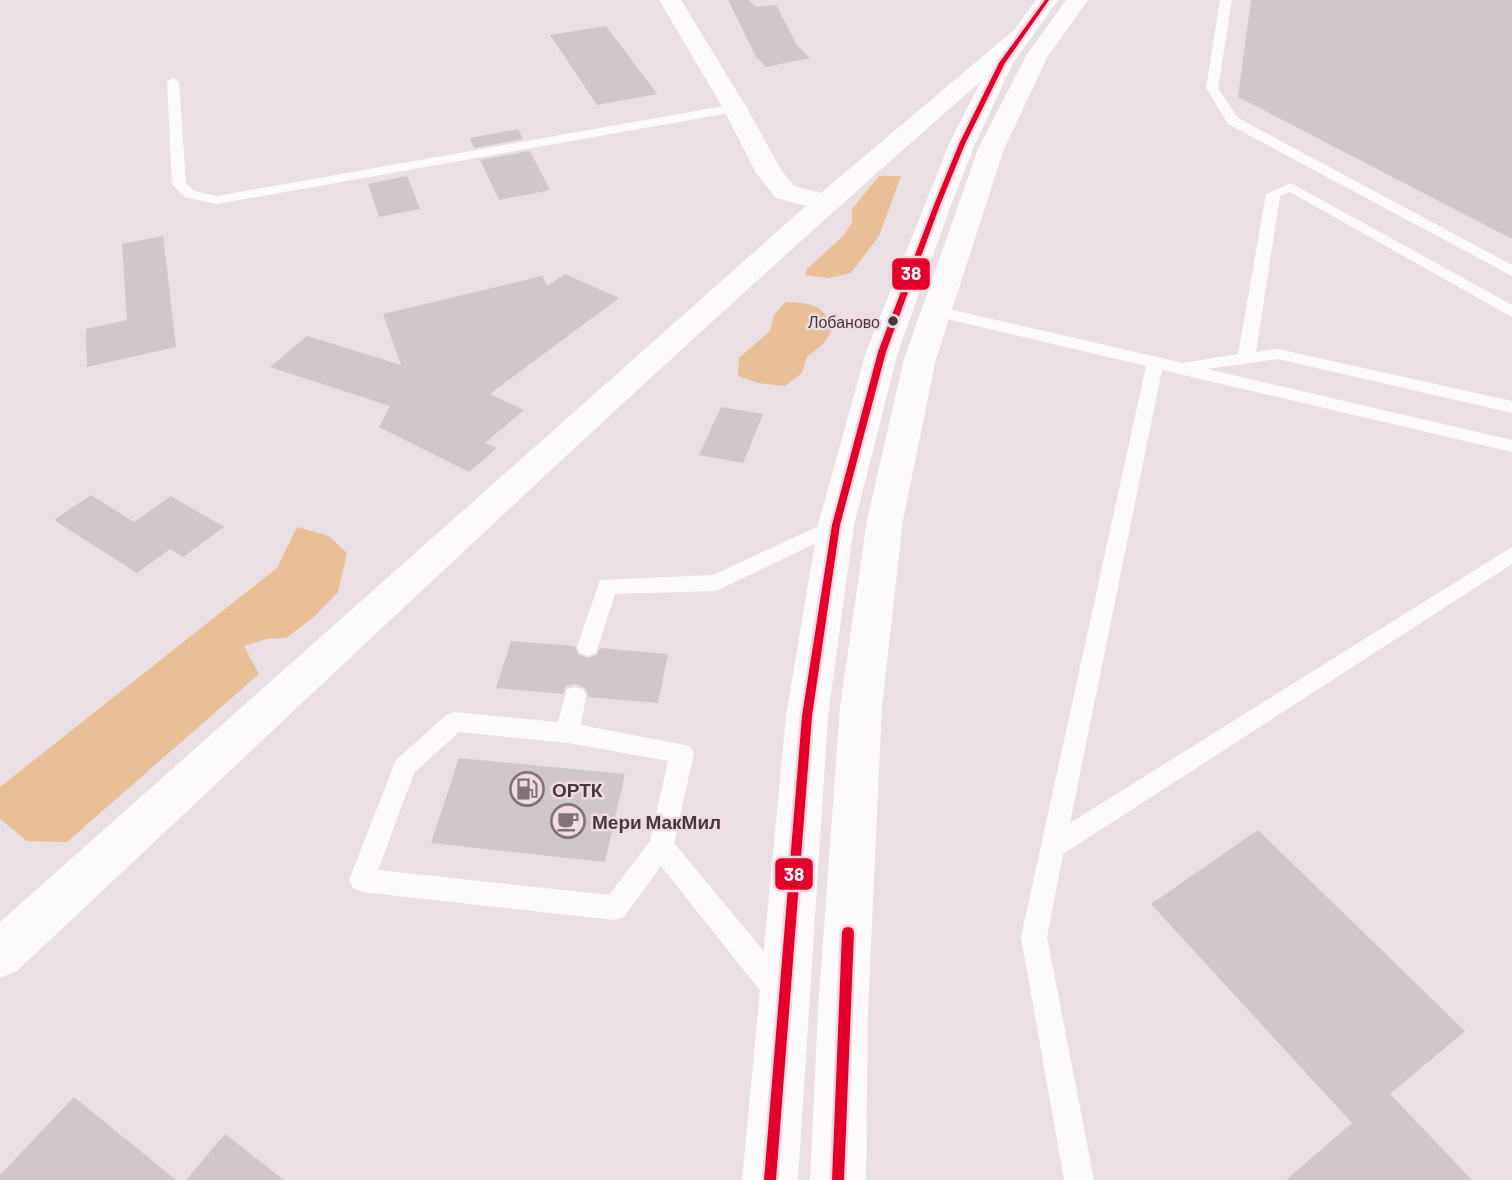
<svg xmlns="http://www.w3.org/2000/svg" width="1512" height="1180" viewBox="0 0 1512 1180" font-family="Barlow,sans-serif">
  <rect width="100%" height="100%" fill="#eae0e3"/>
  <path fill="#e9bf98" d="M879,176H901L879,236L851,273L829,278L805,275L807,269L844,235L852,222V209Z
    M785,302C810,303 823,303 833,329L823,344L807,357L802,373L785,386L758,383L738,376L739,358L770,331L774,315Z
    M297,527L329,536L347,553L338,592L315,616L286,638L267,639L244,646L259,674L67,842L27,841L0,819V787L277,568Z"/>
  <path fill="#d0c7c8" d="M728,0H749L756,7L776,5L797,45L810,58L766,67L756,57Z
    M1251,0H1512V239L1238,97Z
    M606,26L657,94L597,105L550,35Z
    M518,129L523,139L474,148L470,138Z
    M530,151L550,190L499,200L480,160Z
    M407,176L420,209L379,217L368,184Z
    M163,236L176,347L87,367L86,329L127,320L122,244Z
    M565,274L619,298L490,394L524,410L485,443L497,448L469,472L379,427L390,406L270,367L307,336L401,365L383,314L542,276L547,286Z
    M721,407L763,414L743,463L699,455Z
    M91,495L134,522L171,496L224,527L183,557L170,549L137,573L54,520Z
    M511,641L575,646L578,654L587,658L597,655L600,648L668,654L658,703L589,697L585,688L576,684L566,686L563,694L496,688Z
    M459,758L625,774L605,862L431,843Z
    M1258,830L1465,1031L1390,1094L1472,1180H1286L1352,1123L1151,904Z
    M74,1097L176,1180H0V1175Z
    M225,1134L284,1180H186Z"/>
  <g fill="none" stroke-linecap="round" stroke-linejoin="round">
    <path fill="#fcfafb" fill-rule="evenodd" d="M1220,0H1232L1218,88L1238,118L1512,265V276L1228,124L1206,88Z
      M173,78L179,82L186,183L194,191L217,196L735,104L742,108L735,112L217,204L184,197L172,184L167,82Z
      M1291,183L1512,305V317L1290,192L1280,196L1256,352L1278,349L1512,401V413L1278,359L1207,369L1512,440V452L1162,370L1070,823L1512,547V564L1063,854L1047,937L1094,1180H1064L1021,937L1146,366L930,315L928,311L936,306L1183,363L1238,354L1266,194Z
      M836,518L843,520L846,525L843,530L716,591L615,594L596,653L588,656L580,653L577,647L600,580L713,575Z
      M575,687L583,689L586,696L581,725L690,746L694,753L674,843L790,983L794,993L790,1003L780,1007L770,1003L661,866L624,917L615,920L362,892L353,888L349,880L396,760L446,715L454,712L558,722L567,689ZM459,732L568,743L668,761L650,841L609,895L378,870L414,773Z"/>
    <path fill="#fcfafb" fill-rule="evenodd" d="M659,0H681L747,108L781,170L794,186L836,197L840,203L836,209L826,211L776,198L756,173L723,108Z"/>
    <path fill="#fcfafb" fill-rule="evenodd" d="M1036,0H1058L1013,63L975,144L951,205L898,352L854,525L828,716L798,1180H742L786,716L818,525L866,352L949,144L981,81C652,369 336,672 17,971L0,978V922L816,197L1014,30Z
      M1066,0H1088L1048,56L1004,149L936,359L903,520L882,707L868,1010L866,1180H810L818,1010L840,707L867,520L904,359L978,149L1026,56Z"/>
    <g stroke="#efdbe1" stroke-width="5">
      <path id="bus-1" d="M1045,0H1049L1005,63L965,144L940,205L886,352L840,525L812,716L776,1180H764L802,716L832,525L878,352L934,205L959,144L999,63Z
        M848,927L852,928L854,932L844,1180H832L842,932L844,928Z"/>
    </g>
    <use href="#bus-1" fill="#e4002b" fill-rule="evenodd"/>
  </g>
  <defs>
    <g id="fuel-ring" transform="scale(1.75)"><circle r="9.5" fill="#efdbe1" stroke="#7d7477" stroke-width="1.5"/><path d="M-5.5-6h7V0h2V4h1.3V-2.5L3-4.5l.8-.8L6-3V5H2.5V1h-1V6h-7ZM-4.2-4.7v3.2H.2V-4.7Z" fill="#7d7477"/></g>
    <g id="cafe-ring" transform="scale(1.75)"><circle r="9.5" fill="#efdbe1" stroke="#7d7477" stroke-width="1.5"/><path d="M-5.5-4.5H6V0H3Q3 3.5 0 3.5H-2.5Q-5.5 3.5-5.5 0ZM3-3.2v2h1.7v-2ZM-6 4.5H4V6H-6Z" fill="#7d7477"/></g>
  </defs>
  <g fill-rule="evenodd">
    <use href="#fuel-ring" x="527" y="789"/>
    <use href="#cafe-ring" x="568" y="821"/>
  </g>
  <circle fill="#423a3d" stroke="#efdbe1" stroke-width="2.5" cx="893" cy="321" r="6"/>
  <g text-anchor="middle" dominant-baseline="central" stroke-width="5" stroke-linejoin="round" paint-order="stroke">
    <g font-size="16" fill="#423a3d" stroke="#efdbe1" text-anchor="end">
      <text x="880" y="321">Лобаново</text>
    </g>
    <g font-size="19" font-weight="bold" fill="#423a3d" stroke="#efdbe1" text-anchor="start">
      <text x="552" y="789">ОРТК</text>
      <text x="592" y="821">Мери МакМил</text>
    </g>
  </g>
  <g stroke="#efdbe1" stroke-width="2.5">
    <rect x="891" y="257" width="40" height="34" rx="7" fill="#e4002b"/>
    <rect x="774" y="857" width="40" height="34" rx="7" fill="#e4002b"/>
  </g>
  <g font-size="19" text-anchor="middle" font-weight="bold" fill="#fff">
    <text x="911" y="280">38</text>
    <text x="794" y="881">38</text>
  </g>
</svg>
